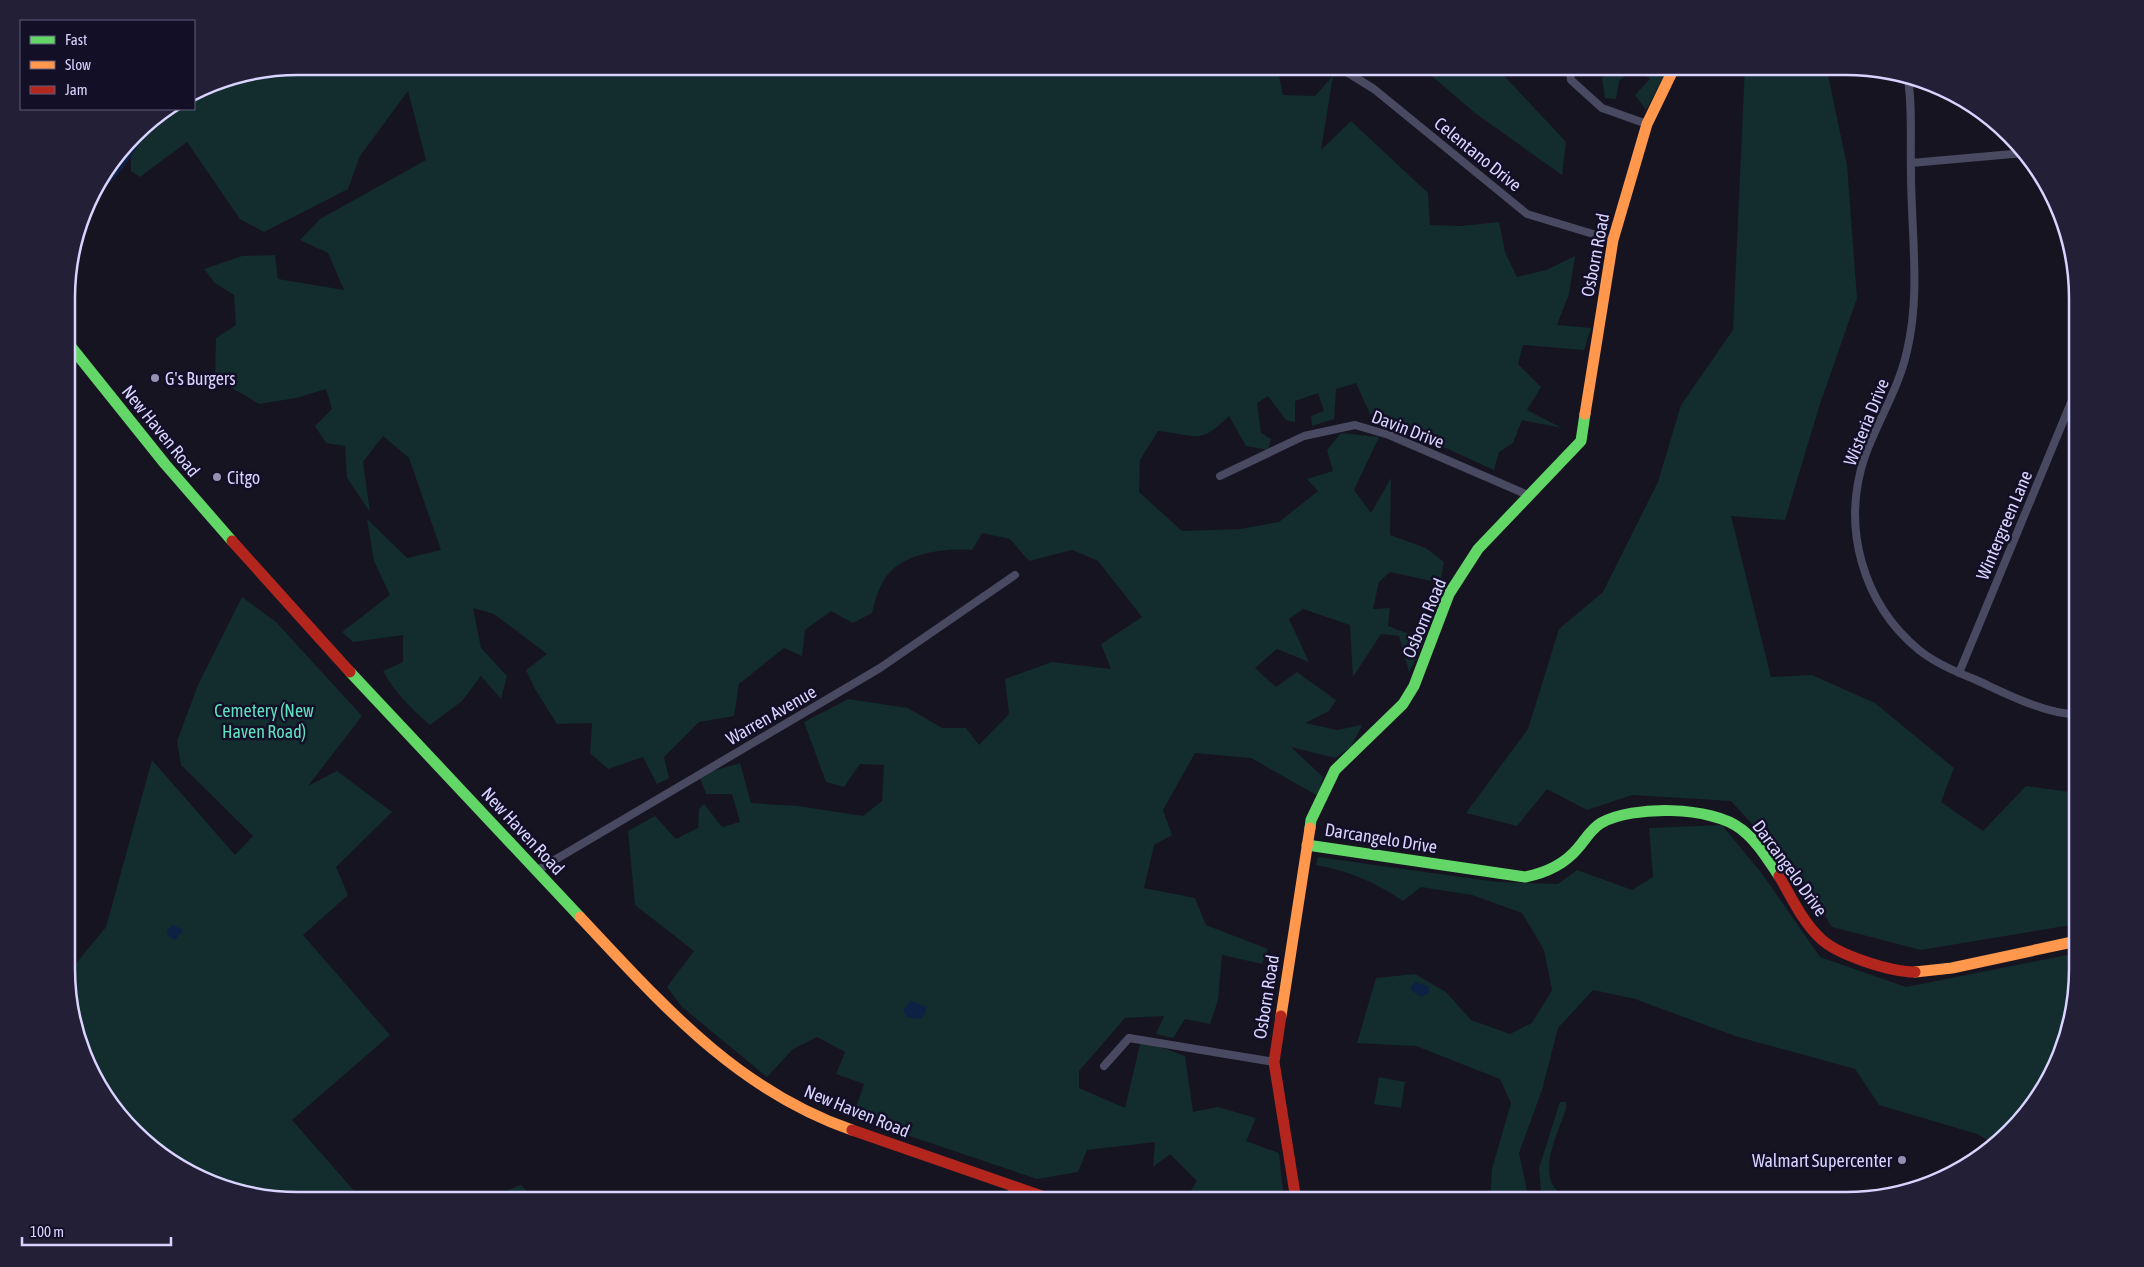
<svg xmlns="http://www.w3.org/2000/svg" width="2144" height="1267" viewBox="0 0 2144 1267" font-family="'Asap Condensed',sans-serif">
  <rect width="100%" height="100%" fill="#161421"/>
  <path fill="#132c2d" d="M298,66H1265L1278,71L1283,95L1315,96L1333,76L1321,150L1351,121L1428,193L1430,225L1461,226L1499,222L1505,252L1517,277L1546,270L1575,256L1569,294L1557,325L1591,328L1584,350L1523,345L1518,364L1541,387L1527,410L1562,428L1522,420L1513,443L1499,452L1494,470L1370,414L1356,383L1336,389L1334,419L1312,426L1311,416L1324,411L1318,393L1295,401V422L1286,420L1268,396L1257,403L1261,433L1271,439L1268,450L1246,446L1229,416C1198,447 1196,434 1158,431L1140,460L1139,492L1182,531L1240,529L1279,522L1318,491L1307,479L1333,471L1327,450L1341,433L1379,437L1354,490L1371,513L1391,478L1390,535L1426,548L1444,562L1440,583L1390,572L1379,582L1373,609L1390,608L1388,626L1425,640L1409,672L1399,636L1381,634L1353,677L1350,625L1303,609L1289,619L1309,662L1277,649L1255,668L1276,687L1297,672L1336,700L1329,711L1305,723L1337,730L1362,725L1351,747L1335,758L1291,747L1323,777L1318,796L1251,758L1195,753L1163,810L1172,835L1154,845L1144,888L1195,898L1206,925L1268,949L1262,964L1222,955L1218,1000L1210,1024L1185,1019L1173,1038L1156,1034L1164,1016L1125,1018L1079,1071V1088L1125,1108L1141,1040L1185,1056L1193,1112L1218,1107L1256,1118L1246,1141L1279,1153L1284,1200H1185L1197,1181L1170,1154L1153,1167L1155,1142L1087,1150L1078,1172L1037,1179L853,1117L864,1084L836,1074L845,1052L817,1037L793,1049L767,1077L682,1007L667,987L694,951L635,905L628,831L655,816L676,839L698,828L699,809L704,804L722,827L740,822L732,794H706L699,775L740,763L751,803L798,806L863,816L882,801L884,765L860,764L844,787L826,782L804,722L848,699L908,708L942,728H966L979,745L1009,714L1005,679L1052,662L1111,669L1101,644L1142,617L1098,561L1072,550L1029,561L1010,539L982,533L972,550C944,548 900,553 884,580C878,589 875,602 872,613L853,623L831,611L805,630L802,656L784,648L739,684L734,716L699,722L664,757L669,778L657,784L643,757L608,769L590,753L592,723L557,724L535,689L526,670L547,654L494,614L473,608L481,648L507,676L501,699L481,676L462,701L430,725C412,709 394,692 383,671L403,662V635L353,642L342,632L390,595L374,561L367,519L407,558L441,550L409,458L383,436L363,462L370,512L347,478L345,446L326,443L315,426L332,409L326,389L296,398L259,404L215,378L216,338L236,325L234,295L215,283L204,269L242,256L275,255L278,279L344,290L328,253L300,240L320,219L426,160L408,91L360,156L348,189L264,232L240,219L187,142L140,177L131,171V143L145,124L170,109H194V94L210,84Z
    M1420,66H1495L1566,142L1562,175L1475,113Z
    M1610,66H1669L1646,110L1635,95L1650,79L1635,68L1619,81L1616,99L1605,98L1602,78L1611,69Z
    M1745,66H1826L1847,165L1857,298L1819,407L1785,520L1731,516L1771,677L1812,675L1875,703L1954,768L1941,802L1983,831L2026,786L2077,793V924L1921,950L1832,927L1804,881L1731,801L1632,795L1587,810L1547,789L1517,826L1466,813L1528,729L1559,629L1603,592L1658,482L1681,405L1733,330Z
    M242,597L276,622L362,716L308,786L337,771L392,812L336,867L348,895L303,935L390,1035L292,1120L363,1201H298L238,1193L182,1170L105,1097L68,999V973L106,927L152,760L235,855L253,836L181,765L177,741L198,685Z
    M1722,825L1763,875L1820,957L1906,987L2077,953V983L2047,1085L2010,1133L1995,1144L1977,1134L1879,1105L1855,1069L1735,1036L1635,999L1593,990L1558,1028L1542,1090L1519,1153L1529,1200H1490L1492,1169L1511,1103L1500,1079L1416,1046L1357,1043L1376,978L1415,974L1446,992L1471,1020L1510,1034L1532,1023L1552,990L1544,950L1522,913L1472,895L1421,887L1403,901C1375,882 1349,871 1316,865L1318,857L1497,882L1558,884L1577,870L1632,890L1653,877L1649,828Z
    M1379,1077L1405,1082L1401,1108L1374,1104Z
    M1560,1102H1566V1109C1556,1139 1530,1185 1573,1200H1552L1541,1191L1539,1168Z
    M521,1185L536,1201H481Z"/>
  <path fill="#0d2144" d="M154,119C142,138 118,187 94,191L145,124Z
    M173,925L183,930L175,940L167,934V930Z
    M1415,982L1428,986L1429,992L1422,997L1412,991L1411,987Z
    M911,1001L926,1007V1013L920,1019L907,1017L903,1010Z"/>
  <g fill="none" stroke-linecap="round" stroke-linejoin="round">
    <path stroke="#4a4962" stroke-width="8" d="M1337,66L1374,89L1527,214L1613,240
      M1569,66L1571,80L1602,108L1647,124
      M1907,75C1913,99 1910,146 1911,172C1911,232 1921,293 1907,351C1899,388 1878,420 1865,456C1841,526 1862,603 1919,650C1935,663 1956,672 1974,679C2003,692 2046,715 2077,714
      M1911,163L2024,153
      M1220,476L1304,436L1355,425L1389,435L1528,495
      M1959,673L2077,388
      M536,871L880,668L1015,575
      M1104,1066L1129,1038L1274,1062
      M1007,1201L1014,1187"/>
    <path stroke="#63d668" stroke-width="11" d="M68,343L165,464L232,541
      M350,672L580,917
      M1310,828L1311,820L1335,770L1403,704L1414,686L1449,594L1478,549L1581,441L1585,414
      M1307,845L1525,877C1545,873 1564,865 1578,848C1585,840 1591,829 1601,823C1632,805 1712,806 1741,829C1757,841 1768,860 1779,876"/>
    <path stroke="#ff974d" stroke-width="11" d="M1585,414L1613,240L1647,124L1675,66
      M580,917C661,1003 736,1090 852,1130
      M1915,972L1952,968L2077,941
      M1281,1016L1310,828"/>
    <path stroke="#b3261e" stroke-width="11" d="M232,541L350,672
      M1779,876C1791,896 1802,921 1819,937C1836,955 1891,972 1915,972
      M1281,1016L1274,1062L1296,1200
      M852,1130L1056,1201"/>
  </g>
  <g fill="#9591b1" stroke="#130f26" stroke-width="2">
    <circle cx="155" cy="378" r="5"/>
    <circle cx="217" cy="477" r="5"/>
    <circle cx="1902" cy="1160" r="5"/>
  </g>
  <g text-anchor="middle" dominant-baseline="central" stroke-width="5" stroke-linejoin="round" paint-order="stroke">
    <g font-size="18" fill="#d9d4ff" stroke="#130f26">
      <text transform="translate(1478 154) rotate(39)">Celentano Drive</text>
      <text transform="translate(1595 255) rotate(-79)">Osborn Road</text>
      <text transform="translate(1866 422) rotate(-68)">Wisteria Drive</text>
      <text transform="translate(1408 429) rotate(21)">Davin Drive</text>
      <text transform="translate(161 431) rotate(51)">New Haven Road</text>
      <text transform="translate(2004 525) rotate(-67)">Wintergreen Lane</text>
      <text transform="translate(1424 618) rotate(-67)">Osborn Road</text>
      <text transform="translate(771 715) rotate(-30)">Warren Avenue</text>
      <text transform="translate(523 831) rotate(47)">New Haven Road</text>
      <text transform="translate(1381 838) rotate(9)">Darcangelo Drive</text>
      <text transform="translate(1790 868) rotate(54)">Darcangelo Drive</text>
      <text transform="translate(1266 997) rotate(-81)">Osborn Road</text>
      <text transform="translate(857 1111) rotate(22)">New Haven Road</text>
    </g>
    <g font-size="18" fill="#d9d4ff" stroke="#130f26" text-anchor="start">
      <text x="165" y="378">G's Burgers</text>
      <text x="227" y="477">Citgo</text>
      <text x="1892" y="1160" text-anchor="end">Walmart Supercenter</text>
    </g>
    <g font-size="18" fill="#5fe0c0" stroke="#130f26">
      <text x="264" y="710">Cemetery (New<tspan x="264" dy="21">Haven Road)</tspan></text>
    </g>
  </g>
  <path d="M0 0H2144V1267H0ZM298 75H1846A223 223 0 0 1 2069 298V969A223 223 0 0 1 1846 1192H298A223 223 0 0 1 75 969V298A223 223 0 0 1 298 75Z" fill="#231f37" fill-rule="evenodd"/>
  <path fill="none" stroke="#d9d4ff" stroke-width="2.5" d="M298 75H1846A223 223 0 0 1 2069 298V969A223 223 0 0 1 1846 1192H298A223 223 0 0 1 75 969V298A223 223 0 0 1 298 75Z"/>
  <rect x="20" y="20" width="175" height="90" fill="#130f26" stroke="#625e7d"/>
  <rect x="30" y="36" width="25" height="8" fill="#63d668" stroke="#625e7d"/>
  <text x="65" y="45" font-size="15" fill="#d9d4ff">Fast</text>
  <rect x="30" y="61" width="25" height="8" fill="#ff974d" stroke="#625e7d"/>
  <text x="65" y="70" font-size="15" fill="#d9d4ff">Slow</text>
  <rect x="30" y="86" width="25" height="8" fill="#b3261e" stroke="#625e7d"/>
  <text x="65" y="95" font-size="15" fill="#d9d4ff">Jam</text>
  <path d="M22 1237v8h149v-8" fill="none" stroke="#d9d4ff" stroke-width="2.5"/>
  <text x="30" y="1237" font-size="15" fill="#d9d4ff" stroke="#130f26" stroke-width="4" paint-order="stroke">100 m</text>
</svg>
